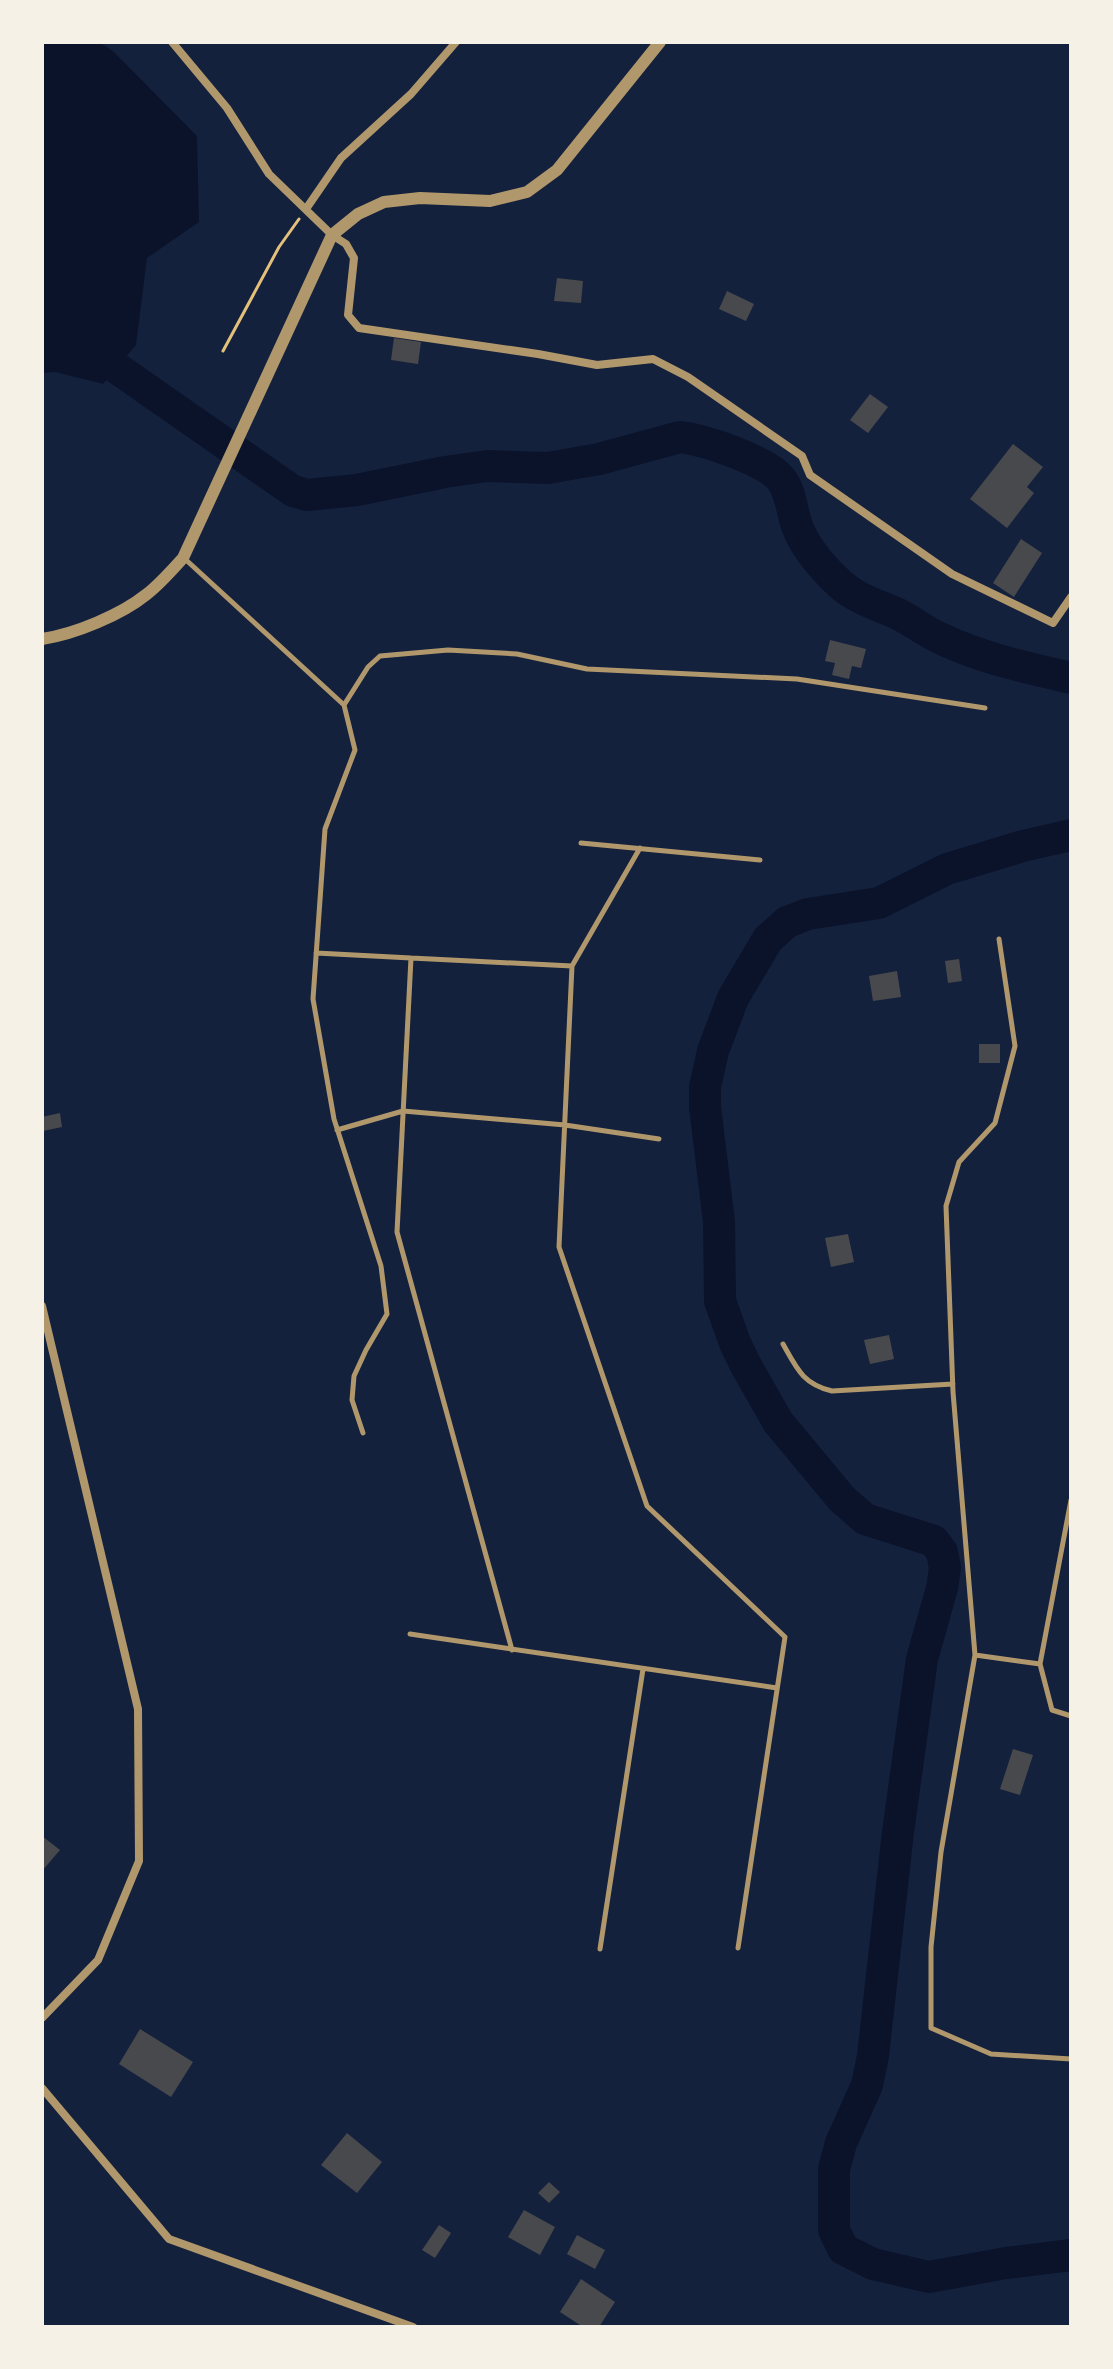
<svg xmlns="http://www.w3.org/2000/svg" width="1113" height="2369" viewBox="0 0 1113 2369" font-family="Roboto,sans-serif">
  <rect width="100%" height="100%" fill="#14213d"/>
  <path fill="#0b132b" d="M42,42H99L113,51L197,136L199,222L147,258L136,345L103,384L55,372L42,373Z"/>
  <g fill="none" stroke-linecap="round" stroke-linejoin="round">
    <path stroke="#0b132b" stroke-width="32" d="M42,341L63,337L78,341L293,491L307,495L357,490L445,472L487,466L548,468L599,459L680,437C705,440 765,460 781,479C792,493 792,516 799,531C808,551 824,569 840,584C858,600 879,605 900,615C914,622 927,633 942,639C981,658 1029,668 1071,678
      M1071,835L1023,846L947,869L879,903L808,914L787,922L768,939L733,998L713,1051L705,1087V1107L719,1222L720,1301L735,1343L745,1364L778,1422L842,1499L865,1519L934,1541L942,1552L945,1568L942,1588L922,1659L898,1832L873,2056L867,2085L841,2143L834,2169V2230L843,2249L873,2264L929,2277L1006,2263L1071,2255"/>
  </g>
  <path fill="#48494c" d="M557,278L583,281L581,303L554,301Z
    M727,291L754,304L746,321L719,309Z
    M394,338L421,342L418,364L391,360Z
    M870,394L888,407L868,433L850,420Z
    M1013,444L1043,467L1027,487L1034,493L1007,528L970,499Z
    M1021,539L1042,553L1014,597L993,583Z
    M830,640L866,649L861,668L852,666L849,679L832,675L835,663L825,661Z
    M959,959L962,981L948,983L945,961Z
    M897,971L901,997L873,1001L869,976Z
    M979,1044H1000V1063H979Z
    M60,1113L62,1127L43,1131L42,1117Z
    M848,1234L854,1262L831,1267L825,1238Z
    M889,1335L894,1359L870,1364L864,1340Z
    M1013,1749L1033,1755L1020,1795L1000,1789Z
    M42,1836L60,1850L42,1871Z
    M140,2029L193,2062L171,2097L119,2064Z
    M347,2133L382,2162L357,2193L321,2165Z
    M549,2182L560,2192L549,2203L538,2193Z
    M524,2210L555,2227L540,2255L508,2237Z
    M439,2225L451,2233L435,2258L422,2250Z
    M577,2235L605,2250L595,2269L567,2254Z
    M581,2279L615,2302L599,2327H583L560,2312Z"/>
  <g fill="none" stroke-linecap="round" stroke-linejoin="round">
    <path stroke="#e5c07b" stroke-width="3" d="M223,351L279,247L299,219"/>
    <path stroke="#b1986c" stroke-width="5" d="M185,559L344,705L355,750L325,829L313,999L334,1119L381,1266L387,1314L366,1350L354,1376L352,1400L363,1433
      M344,705L368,667L380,656L448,650L517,654L587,669L797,679L985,708
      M581,843L760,860
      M640,848L572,966L559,1247L647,1506L785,1637L738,1948
      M999,939L1015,1046L995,1123L959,1162L946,1206L953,1392L975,1655L1040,1664L1071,1500
      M316,953L411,958
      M337,1130L403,1111L565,1125L659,1139
      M783,1344C797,1369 803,1384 832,1391L953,1384
      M410,1634L777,1688
      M512,1650L397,1232L411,958L572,966
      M975,1655L941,1852L931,1947V2028L991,2054L1071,2059
      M1040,1664L1052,1710L1071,1716
      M600,1949L643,1669"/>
    <path stroke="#b1986c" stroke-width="8" d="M172,42L227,108L269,174L332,235L346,244L354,258L348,315L359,328L538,354L597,365L653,359L688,377L802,456L810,475L952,574L1053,623L1071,597
      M306,209L341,158L411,94L456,42
      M42,1306L138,1709L139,1861L98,1960L42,2018
      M42,2088L169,2239L413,2327"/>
    <path stroke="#b1986c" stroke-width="12" d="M42,639C75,634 121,615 147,594C160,584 172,570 183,558L332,235L358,214L384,202L420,198L490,201L527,192L557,170L660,42"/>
  </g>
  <rect width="1113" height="2369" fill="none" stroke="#f6f1e7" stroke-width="88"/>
</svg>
